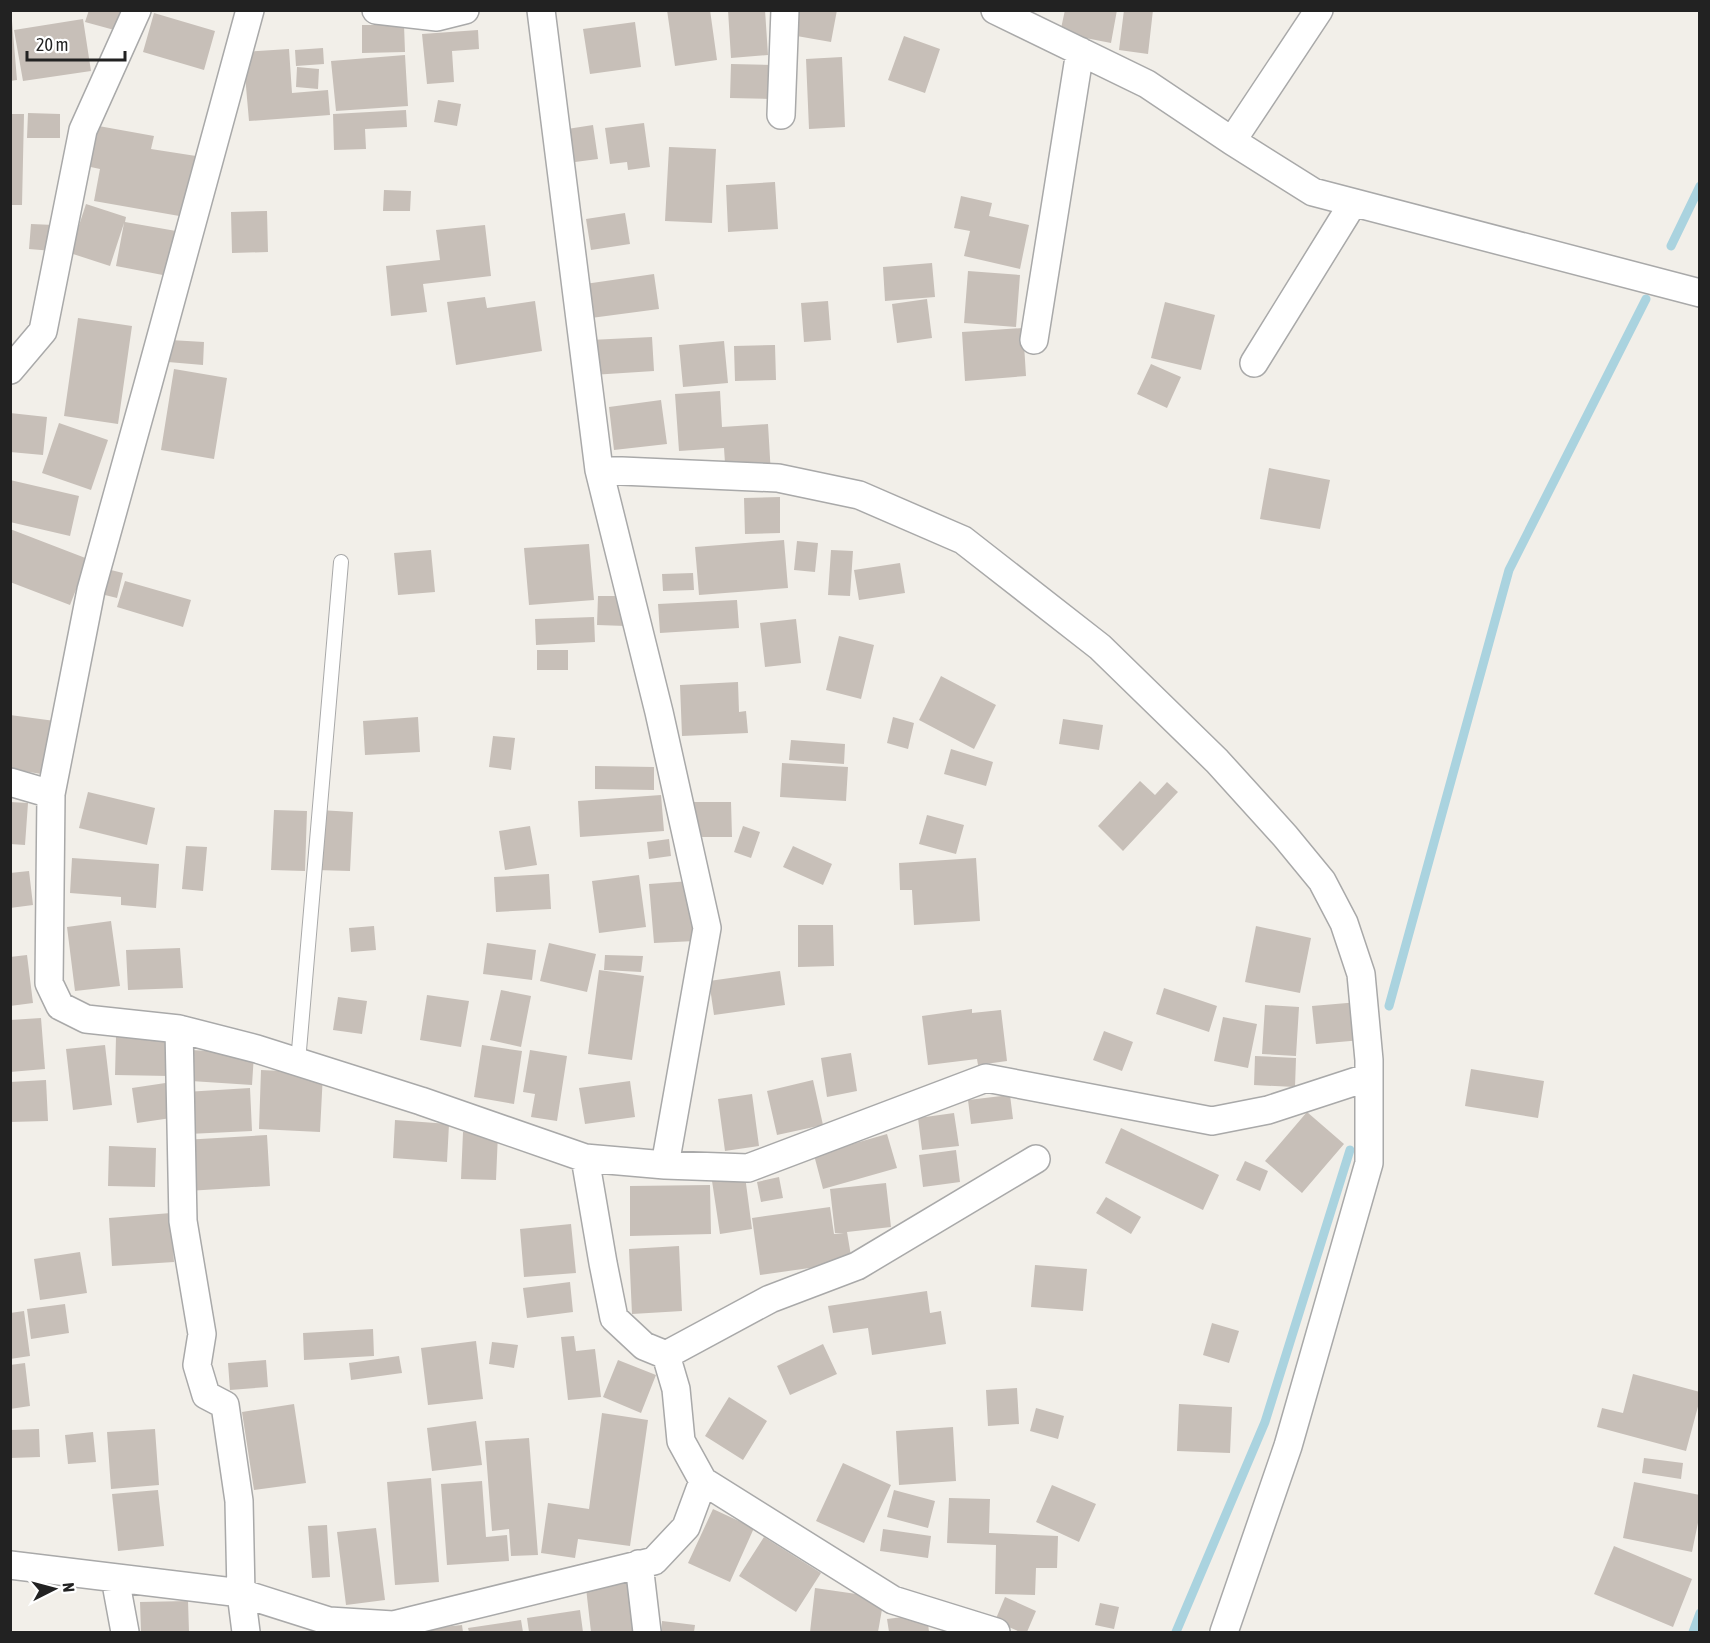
<svg xmlns="http://www.w3.org/2000/svg" width="1710" height="1643" viewBox="0 0 1710 1643" font-family="'Asap Condensed',sans-serif">
  <rect width="100%" height="100%" fill="#f2efe9"/>
  <g fill="none" stroke-linecap="round" stroke-linejoin="round">
    <path stroke="#aad3df" stroke-width="9" d="M1671,246L1700,186
      M1389,1006L1509,570L1646,299
      M1176,1632L1265,1422L1350,1150
      M1693,1632L1700,1613"/>
  </g>
  <path fill="#c7bfb8" d="M89,10H124L118,31L85,22Z
    M667,10H710L717,60L675,66Z
    M728,10H765L768,55L731,58Z
    M795,10H837L831,42L791,35Z
    M1065,10H1117L1111,43L1060,33Z
    M1124,10H1153L1148,54L1119,50Z
    M154,13L215,31L204,70L143,52Z
    M83,19L91,71L23,81L14,30Z
    M10,21H12L17,80L10,81Z
    M635,22L641,67L590,74L583,29Z
    M362,25H404L405,52L362,53Z
    M478,30L479,49L452,51L454,82L427,84L422,34Z
    M904,36L940,49L925,93L888,80Z
    M323,48L324,64L296,66L295,50Z
    M289,49L292,93L328,90L330,115L249,121L243,52Z
    M405,55L408,106L336,111L331,61Z
    M842,57L845,127L809,129L806,59Z
    M731,64L775,65L774,99L730,98Z
    M297,67L319,69L318,89L296,87Z
    M438,100L461,104L457,126L434,122Z
    M406,110L407,127L365,129L366,149L334,150L333,114Z
    M28,113L60,114V138H27Z
    M10,114H24L22,205H10Z
    M644,123L650,167L628,170L627,162L610,164L605,128Z
    M93,125L154,136L151,149L196,156L185,217L94,201L100,169L86,166Z
    M593,125L598,159L552,165L548,132Z
    M669,147L716,149L712,223L665,221Z
    M775,182L778,229L728,232L726,185Z
    M384,190L411,191L410,211H383Z
    M961,196L992,203L989,216L1029,225L1020,269L964,256L970,231L954,228Z
    M86,204L126,217L125,222L176,231L168,276L116,266L124,223L110,266L70,253Z
    M267,211L268,252L232,253L231,212Z
    M625,213L630,244L591,250L586,219Z
    M31,224L54,225L53,251L29,249Z
    M485,225L491,276L423,284L427,312L391,316L386,266L440,260L436,230Z
    M932,263L935,297L885,301L883,267Z
    M968,271L1020,275L1016,327L964,323Z
    M654,274L659,309L591,318L585,284Z
    M485,297L487,308L535,301L542,351L456,365L447,302Z
    M927,299L932,338L897,343L892,304Z
    M828,301L831,340L804,342L801,303Z
    M1165,302L1215,315L1201,370L1151,358Z
    M78,318L132,326L118,424L64,416Z
    M1023,328L1026,376L965,381L962,332Z
    M652,337L654,371L592,375L590,340Z
    M170,340L204,342L203,365L168,362Z
    M724,341L728,383L683,387L679,345Z
    M775,345L776,380L735,381L734,346Z
    M1151,364L1181,377L1167,408L1137,394Z
    M174,369L227,378L214,459L161,450Z
    M720,391L722,427L768,424L771,475L726,478L724,448L679,451L675,394Z
    M661,400L667,444L614,450L609,407Z
    M10,413L47,417L43,455L10,452Z
    M59,423L108,440L91,490L42,473Z
    M1269,468L1330,480L1320,529L1260,519Z
    M10,480L79,496L70,536L10,522Z
    M780,497V533L745,534L744,498Z
    M10,529L88,559L70,605L10,582Z
    M784,540L788,588L699,595L695,547Z
    M797,541L818,543L815,572L794,570Z
    M589,544L594,600L529,605L524,548Z
    M431,550L435,592L398,595L394,553Z
    M831,550L853,551L850,596L828,595Z
    M900,563L905,593L859,600L854,570Z
    M103,568L123,573L117,598L97,593Z
    M693,573L694,590L663,591L662,574Z
    M125,581L191,600L183,627L117,607Z
    M598,596H626V626L597,625Z
    M737,600L739,628L660,633L658,604Z
    M594,617L595,642L536,645L535,619Z
    M796,619L801,663L765,667L760,623Z
    M839,636L874,645L861,699L826,690Z
    M537,650H568V670H537Z
    M941,676L996,705L974,749L919,720Z
    M738,682L739,712L746,711L748,733L682,736L680,685Z
    M10,715L55,721L48,775L10,769Z
    M418,717L420,752L365,755L363,721Z
    M893,717L914,723L908,749L887,743Z
    M1063,719L1103,725L1099,750L1059,744Z
    M493,736L515,738L511,770L489,767Z
    M791,740L845,744L844,764L789,760Z
    M951,749L993,762L986,786L944,774Z
    M782,763L848,767L846,801L780,797Z
    M595,766L654,767V790L595,789Z
    M1140,781L1155,795L1167,782L1178,792L1123,851L1098,826Z
    M88,792L155,808L147,845L79,828Z
    M661,795L664,831L580,837L578,801Z
    M10,802L28,803L25,845L10,844Z
    M694,802H731L732,837H694Z
    M274,810L307,811L305,871L271,870Z
    M319,810L353,812L350,871L316,870Z
    M927,815L964,825L956,854L919,844Z
    M530,826L537,865L505,870L499,831Z
    M743,826L760,832L751,858L734,852Z
    M669,839L671,856L649,859L647,842Z
    M186,846L207,847L203,891L182,889Z
    M793,846L832,864L823,885L783,867Z
    M72,858L159,864L156,908L121,905V897L70,893Z
    M976,858L980,921L914,925L912,890H900L899,863Z
    M29,871L33,905L10,908V873Z
    M549,874L551,909L496,912L494,877Z
    M639,875L646,927L599,933L592,881Z
    M691,881L695,941L654,943L649,884Z
    M111,921L120,986L75,991L67,927Z
    M798,925H833L834,966L798,967Z
    M374,926L376,950L351,952L349,928Z
    M1256,926L1311,938L1300,993L1245,982Z
    M487,943L536,950L532,980L483,974Z
    M549,943L596,954L587,992L540,981Z
    M180,948L183,988L128,990L126,950Z
    M27,955L33,1003L10,1006V957Z
    M605,955L643,956L641,972L604,970Z
    M599,970L644,976L632,1060L588,1054Z
    M780,971L785,1005L714,1015L709,981Z
    M1164,988L1217,1006L1209,1032L1156,1014Z
    M501,990L531,996L521,1047L490,1040Z
    M427,995L469,1001L461,1047L420,1040Z
    M338,997L367,1001L362,1034L333,1030Z
    M1359,1002L1362,1040L1316,1044L1312,1006Z
    M1265,1005L1299,1007L1296,1056L1262,1054Z
    M972,1009V1013L1001,1010L1007,1061L978,1065L977,1059L928,1065L922,1016Z
    M1223,1017L1257,1024L1248,1068L1214,1061Z
    M41,1018L45,1069L10,1072V1020Z
    M1104,1031L1133,1042L1122,1071L1093,1060Z
    M116,1037L169,1038V1076L115,1075Z
    M105,1045L112,1105L73,1110L66,1049Z
    M482,1045L522,1051L514,1104L474,1097Z
    M192,1050L254,1054L252,1085L191,1081Z
    M530,1050L567,1056L557,1121L531,1117L535,1094L523,1092Z
    M851,1053L857,1091L827,1097L821,1058Z
    M1255,1056L1296,1058L1295,1087L1254,1085Z
    M1471,1069L1544,1081L1538,1118L1465,1106Z
    M261,1070L323,1073L320,1132L259,1129Z
    M46,1080L48,1121L10,1122V1082Z
    M813,1080L823,1125L777,1135L767,1091Z
    M630,1081L635,1117L585,1124L579,1088Z
    M172,1082L178,1117L137,1123L132,1088Z
    M250,1088L252,1131L188,1134L185,1092Z
    M752,1094L759,1146L725,1151L718,1099Z
    M1010,1095L1013,1119L971,1124L968,1100Z
    M1307,1112L1344,1144L1302,1193L1265,1161Z
    M954,1113L959,1146L922,1150L918,1118Z
    M395,1120L449,1124L447,1162L393,1158Z
    M1121,1128L1219,1175L1203,1210L1105,1163Z
    M463,1132L498,1133L496,1180L461,1179Z
    M887,1134L897,1168L823,1189L814,1155Z
    M267,1135L270,1186L187,1191L183,1140Z
    M109,1146L156,1148L155,1187L108,1186Z
    M956,1150L960,1182L923,1187L919,1155Z
    M1245,1161L1268,1171L1260,1191L1236,1180Z
    M745,1176L752,1229L720,1234L712,1181Z
    M779,1177L783,1198L761,1202L757,1182Z
    M886,1183L891,1227L847,1232L852,1262L760,1275L752,1218L830,1207L834,1234L844,1233H835L830,1189Z
    M710,1185L711,1234L630,1236V1186Z
    M1106,1197L1141,1217L1131,1234L1096,1213Z
    M171,1213L174,1262L112,1266L109,1218Z
    M571,1224L576,1273L524,1277L520,1229Z
    M679,1246L682,1311L632,1314L629,1249Z
    M80,1252L87,1293L40,1300L34,1259Z
    M1035,1265L1087,1269L1083,1311L1031,1307Z
    M570,1282L573,1312L527,1318L523,1288Z
    M927,1291L930,1313L941,1311L946,1344L872,1355L868,1328L833,1333L828,1306Z
    M65,1304L69,1333L31,1339L27,1309Z
    M24,1311L30,1356L10,1359V1313Z
    M1212,1323L1239,1331L1229,1363L1203,1355Z
    M373,1329L374,1356L304,1360L303,1333Z
    M574,1336L576,1351L595,1349L601,1397L568,1400L561,1337Z
    M476,1341L483,1399L428,1405L421,1348Z
    M492,1342L518,1345L514,1368L489,1364Z
    M823,1344L837,1374L790,1395L777,1366Z
    M399,1356L402,1373L351,1380L349,1363Z
    M266,1360L268,1387L230,1390L228,1363Z
    M618,1360L656,1375L641,1413L603,1397Z
    M25,1363L30,1406L10,1409V1365Z
    M1633,1374L1700,1392V1399L1686,1451L1597,1427L1602,1408L1623,1413Z
    M1017,1388L1019,1424L988,1426L986,1390Z
    M729,1397L767,1421L743,1460L705,1436Z
    M294,1404L306,1483L254,1490L242,1412Z
    M1179,1404L1232,1407L1230,1453L1177,1451Z
    M1036,1408L1064,1416L1058,1439L1030,1431Z
    M602,1413L648,1420L630,1546L578,1539L575,1558L541,1553L548,1503L589,1509Z
    M476,1421L482,1465L432,1471L427,1428Z
    M953,1427L956,1481L899,1485L896,1431Z
    M39,1429L40,1457L10,1458V1430Z
    M155,1429L159,1485L111,1489L107,1432Z
    M93,1432L96,1462L68,1464L65,1435Z
    M529,1438L538,1555L511,1556L509,1529L492,1531L485,1441Z
    M1644,1458L1683,1463L1681,1479L1642,1473Z
    M843,1463L891,1485L864,1543L816,1521Z
    M431,1478L439,1582L395,1585L387,1482Z
    M482,1481L486,1537L507,1535L509,1561L447,1565L441,1484Z
    M1634,1482L1700,1495V1513L1692,1552L1623,1538Z
    M1052,1485L1096,1504L1079,1542L1036,1522Z
    M158,1490L164,1546L118,1551L112,1494Z
    M894,1490L935,1501L928,1528L887,1517Z
    M949,1498L990,1499L989,1533L1058,1536L1057,1568H1036L1035,1595L995,1594L996,1545L947,1543Z
    M713,1509L754,1528L730,1582L688,1563Z
    M327,1525L330,1577L312,1578L308,1526Z
    M376,1528L385,1600L346,1605L337,1532Z
    M883,1529L931,1536L928,1558L880,1551Z
    M764,1537L821,1573L796,1612L739,1576Z
    M1614,1546L1692,1579L1673,1627L1594,1594Z
    M631,1583L637,1632H591L586,1588Z
    M815,1588L884,1598L878,1632H810Z
    M1005,1597L1036,1611L1027,1632H1020L995,1621Z
    M188,1601L189,1632H141L140,1602Z
    M1100,1603L1119,1607L1114,1629L1095,1625Z
    M580,1610L583,1632H529L527,1618Z
    M927,1614L929,1632H889L887,1619Z
    M521,1620L523,1632H469L468,1628Z
    M662,1621L695,1625L694,1632H661Z
    M462,1625L463,1632H425L424,1629Z"/>
  <g fill="none" stroke-linecap="round" stroke-linejoin="round">
    <g stroke="#a9a9a9" stroke-width="16">
      <path id="lane" d="M298,1062L341,562"/>
    </g>
    <g stroke="#a9a9a9" stroke-width="30">
      <path id="street" d="M376,10L437,17L465,10
        M541,10L599,470L659,712L707,928L665,1165
        M995,10L1147,84L1232,141L1313,192L1700,293
        M781,115L785,10
        M1232,141L1319,10
        M1034,340L1080,51
        M1254,363L1353,203
        M10,370L43,331L83,130L137,10
        M599,470L778,478L859,495L963,540L1100,647L1217,761L1285,836L1322,881L1344,923L1361,974L1369,1060V1163L1288,1446L1224,1632
        M10,782L51,794
        M179,1029L257,1049L421,1101L585,1158L665,1165L748,1168L986,1078L1212,1121L1268,1110L1369,1077
        M585,1158L603,1263L614,1318L644,1346L666,1355L676,1389L681,1441L703,1481L893,1600L996,1632
        M666,1355L770,1299L857,1266L1036,1159
        M639,1564L647,1632
        M10,1565L241,1593L239,1501L225,1405L206,1395L197,1365L202,1334L183,1221L179,1029L86,1019L60,1006L49,983L51,794L91,590L147,388L250,10
        M115,1578L125,1632
        M246,1632L241,1593L329,1621L393,1625L654,1561L686,1527L703,1481"/>
    </g>
    <use href="#lane" stroke="#fff" stroke-width="14"/>
    <use href="#street" stroke="#fff" stroke-width="27"/>
  </g>
  <rect width="1710" height="1643" fill="none" stroke="#222222" stroke-width="24"/>
  <g transform="translate(54 1589) rotate(84)" stroke="#ffffff" stroke-width="4.5" paint-order="stroke">
  <path d="M0-4.5L10 22L0 15L-10 22Z" fill="#222222"/>
  <text y="-9" font-size="16" font-weight="bold" text-anchor="middle" fill="#222222">N</text>
  </g>
  <path d="M27 51v9h98v-9" fill="none" stroke="#222222" stroke-width="3"/>
  <text x="36" y="51" font-size="18" fill="#222222" stroke="#ffffff" stroke-width="4.5" paint-order="stroke">20 m</text>
</svg>
